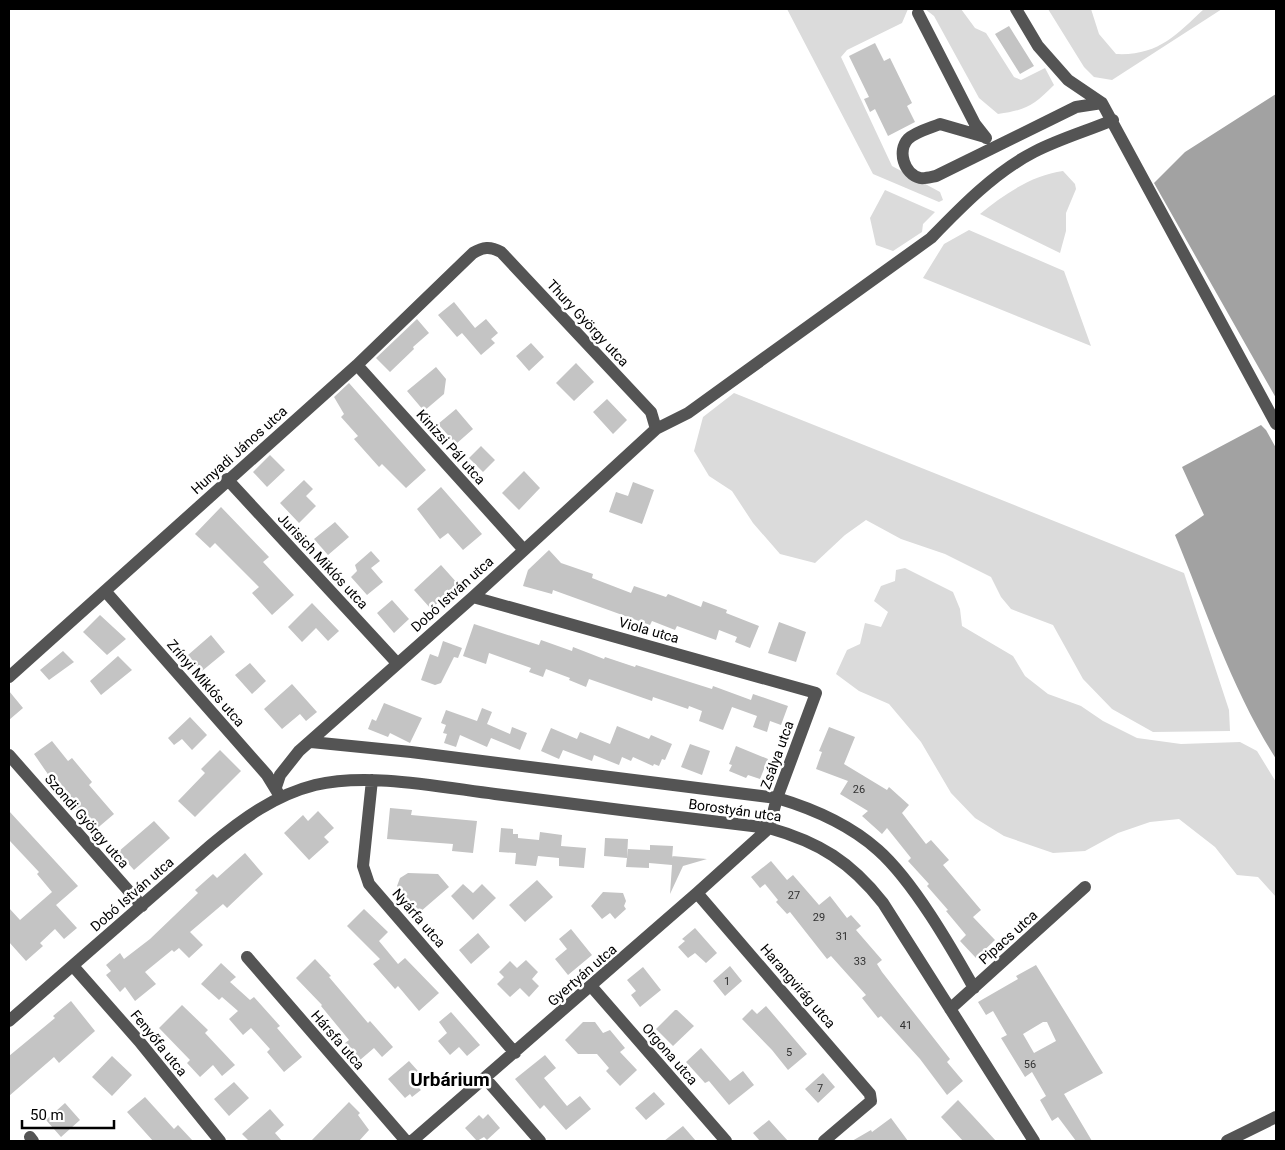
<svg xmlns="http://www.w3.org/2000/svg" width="1285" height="1150" viewBox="0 0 1285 1150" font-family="Roboto,sans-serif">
  <rect width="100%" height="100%" fill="#fff"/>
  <path fill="#dbdbdb" d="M787,9H908L902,23L847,50L841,57L892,166L940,192L943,200L939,202L873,174Z
    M916,9H961L975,28L986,33L1014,77L1021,80L1045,68L1054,85C1034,105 1027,110 998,114L979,98L934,16L925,9Z
    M1048,9H1091L1099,34L1116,54C1158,56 1176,35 1204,9H1222L1112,80L1094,77L1084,67Z
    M1063,171L1075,184L1076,189L1066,213V231L1060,253L980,214C1003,195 1032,175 1063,171Z
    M885,190L935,212L923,224L922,232L893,251L876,245L870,218Z
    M969,230L1064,271L1091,346L923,278L944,244Z
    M734,393L1184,573L1229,710L1230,731L1153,732L1112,709L1083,679L1053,625L1011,609L1001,597L991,577L945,554L901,539L866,520L845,535L815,563L780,554L753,523L732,491L709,476L694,451L703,417Z
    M905,568L953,592L960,609L962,626L1013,656L1025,676L1048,694L1081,706L1103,721L1137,738L1181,744L1240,742L1257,751L1276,782V897L1258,877L1237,875L1215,847L1179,819L1150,822L1118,833L1085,851L1053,853L1004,836L975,818L951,793L921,742L889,704L859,691L836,674L847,650L860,644L865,623L881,627L888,612L874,601L881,586L895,581L896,570Z"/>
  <path fill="#a2a2a2" d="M1276,94V398L1154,183L1185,152Z
    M1261,425L1266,430L1276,448V759C1232,690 1206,610 1175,535L1204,515L1182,467Z"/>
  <path fill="#c4c4c4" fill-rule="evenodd" d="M1009,26L1034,66L1020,74L995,34Z
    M875,43L884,61L890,58L912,103L907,106L915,122L888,136L875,109L870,112L864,99L869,97L849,56Z
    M454,302L475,328L486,319L498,333L491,339L495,343L481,355L462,333L457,337L438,315Z
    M417,319L429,333L413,347L414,349L390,372L376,358Z
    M531,343L544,357L529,371L516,356Z
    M576,363L594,382L574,401L556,383Z
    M436,367L446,379L444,394L424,411L407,391Z
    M349,383L426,470L406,488L382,464L379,467L354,439L358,436L341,417L344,414L334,397Z
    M607,399L627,420L613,434L593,412Z
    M456,409L473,429L456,444L438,424Z
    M481,446L495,460L483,472L469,458Z
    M270,455L285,470L267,487L253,472Z
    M524,471L540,488L519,510L502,493Z
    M304,480L313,489L306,496L316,506L299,523L280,503Z
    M633,482L654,490L642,524L609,512L616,492L628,496Z
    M441,487L482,534L463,550L448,533L440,539L417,509Z
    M221,507L269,557L263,562L294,595L272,615L252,593L259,587L215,543L210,548L195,534Z
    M335,522L349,537L328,555L314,539Z
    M549,550L561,563L593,574L592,578L631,593L634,586L666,597L668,594L701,607L703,601L727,610L726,613L759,626L750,648L735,642L737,637L719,630L716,640L677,626L675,630L652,621L650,625L553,590L552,594L523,586L528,570Z
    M371,551L380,561L371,568L383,582L367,595L351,577L357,571L355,565Z
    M441,565L458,584L431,609L414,590Z
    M392,600L409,619L394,633L377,613Z
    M312,603L339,631L328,641L316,628L302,642L288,627Z
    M100,615L126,639L107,655L83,632Z
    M779,622L806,632L796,662L768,653Z
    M474,624L539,645L541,640L572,651L573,647L604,659L605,657L635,667L636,665L712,689L713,686L751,700L753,694L788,706L781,725L770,721L767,732L753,727L757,716L732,707L723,730L699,721L702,711L689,706L688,709L653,697L652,701L589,679L586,687L569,680L570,678L546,669L543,677L529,672L531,668L489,653L486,664L463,656Z
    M211,635L225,652L202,671L188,655Z
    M443,641L462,648L458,658L454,657L441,683L435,685L421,680L430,654L438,657Z
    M63,651L74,662L49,680L40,670Z
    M118,656L132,670L101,695L90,681Z
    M250,663L266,681L252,694L235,675Z
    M292,684L317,712L306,721L300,714L282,729L264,709Z
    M9,691L23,708L9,720Z
    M384,703L422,718L410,743L390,733L388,737L368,729L372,719L376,721Z
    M482,708L492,712L487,724L510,734L512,727L527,733L520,750L491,738L487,747L460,735L456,747L444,743L447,734L443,733L446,725L441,723L446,710L477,721Z
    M190,717L207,735L192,750L182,739L174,745L168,738Z
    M617,726L649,739L651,735L672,744L665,760L662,759L659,766L654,764L653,766L633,757L631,761L622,757L619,765L594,755L592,761L563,750L559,759L541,751L551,728L577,739L580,732L610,744Z
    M829,727L855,737L844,764L887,790L889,787L909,805L902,813L926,844L931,840L949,860L943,865L981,910L973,917L995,940L976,958L960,941L966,935L946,911L948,910L927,886L929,884L908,861L911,858L887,828L882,834L862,816L868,811L840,794L848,781L816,769L822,752L819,751Z
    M52,741L68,761L72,758L92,782L89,785L114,814L94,831L54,783L34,754Z
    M690,744L710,751L702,775L681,767Z
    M736,746L768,759L760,779L748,775L746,778L729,771L732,765L729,764Z
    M220,750L241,771L195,817L178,801L205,773L201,769Z
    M390,808L412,810L411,815L477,821L473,853L452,851L453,844L387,839Z
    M9,811L78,886L56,905L77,928L64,939L55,929L40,943L43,946L26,961L9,942V908L20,920L52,892L37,874L39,872L9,840Z
    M318,811L334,828L324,837L329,842L309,860L284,833L303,815L308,821Z
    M154,821L170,838L134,870L118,852Z
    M501,828L513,829V834H518V838L539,840L540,832L562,835L561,846L586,848L584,868L559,866V858L538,856L536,866L515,864L516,853L499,852Z
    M605,838L628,839L627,858L604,856Z
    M650,845L673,846L672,859V856L707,859L683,866L670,894L672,865L649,863V868L626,867L628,849L650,850Z
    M245,853L263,874L227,908L223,904L190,932L203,945L189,958L179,948L174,952L172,950L145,972L156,984L135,1001L125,987L120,992L106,975L111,971L106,965L120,953L124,959L150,939L198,893L195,890L213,874L217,878Z
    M771,861L787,880L793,875L819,905L830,896L847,918L851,915L861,926L856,930L882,960L877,964L882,972L950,1059L947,1062L963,1081L947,1095L920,1059L881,1016L878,1018L862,998L866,995L831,956L827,959L790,912L787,914L776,902L778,900L765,884L760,888L751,877Z
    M408,873L438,874L449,887L420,912L397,886L400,878Z
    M537,880L553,897L525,922L509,905Z
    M463,884L473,893L482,884L496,898L473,920L451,896Z
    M603,892L623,893L626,901L624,906L626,909L615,919L610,913L602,919L591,906Z
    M364,909L388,932L379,941L398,964L405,958L439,993L419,1011L398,986L395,989L373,964L380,959L347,926Z
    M695,928L717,953L706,963L695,953L688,958L678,947L685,941L682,939Z
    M571,929L592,955L568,975L555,959L567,949L559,939Z
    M478,933L490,947L471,964L459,950Z
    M315,959L331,976L329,977L368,1023L370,1021L393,1047L382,1057L374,1048L360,1060L345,1043L349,1040L321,1006L322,1005L296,978Z
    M526,960L538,972L532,979L539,986L529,997L520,988L510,997L497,984L504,977L499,972L510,961L517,968Z
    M221,963L236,977L230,982L250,1000L254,997L280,1026L277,1028L302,1057L284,1072L267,1052L270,1049L251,1028L243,1035L229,1019L238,1011L222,997L219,1000L201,984Z
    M1036,965L1103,1073L1064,1094L1092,1141H1076L1058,1117L1052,1121L1040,1100L1046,1096L1032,1072L1025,1077L1001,1038L1007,1035L993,1011L986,1015L978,1002L1018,979L1016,976ZM1043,1022H1047L1056,1041L1034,1053L1023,1034Z
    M730,966L742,981L725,996L713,981Z
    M643,967L661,990L640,1007L631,995L636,991L627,980Z
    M71,1001L95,1031L59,1063L54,1057L9,1096V1056L55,1018L53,1016Z
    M182,1005L208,1030L205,1033L235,1065L222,1076L213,1065L200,1077L187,1063L190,1060L159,1028Z
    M766,1006L807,1054L788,1070L772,1050L742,1019L752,1009L757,1014Z
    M675,1010H677L694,1026L673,1046L656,1029Z
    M451,1012L480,1045L467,1056L459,1047L450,1055L438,1041L447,1033L439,1022Z
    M583,1022H595L603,1033L610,1030L625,1048L620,1052L637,1070L620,1086L606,1071L609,1068L597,1054H578L565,1040Z
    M701,1048L730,1081L743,1071L754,1085L729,1105L709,1081L705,1083L686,1062Z
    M545,1055L556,1068L544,1078L567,1106L580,1096L591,1109L566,1130L544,1105L540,1109L515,1079Z
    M112,1056L132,1075L112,1096L92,1077Z
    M409,1061L426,1080L418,1087L421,1090L412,1097L410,1094L405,1098L388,1079Z
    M823,1073L835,1087L818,1103L805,1089Z
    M234,1082L249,1098L229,1116L214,1099Z
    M654,1092L665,1104L646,1120L635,1108Z
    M145,1097L174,1129L178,1125L193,1141H153L127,1112Z
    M958,1100L973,1116L996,1141H963L941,1117Z
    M349,1102L360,1113L358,1115L369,1130L359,1141H311Z
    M65,1103L80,1120L61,1137L46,1120Z
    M270,1109L284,1125L275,1133L282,1141H249L242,1134Z
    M488,1114L500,1128L487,1140L484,1137L477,1141L465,1128L479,1115L483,1119Z
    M891,1118L908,1141H852L871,1130L872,1132Z
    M769,1120L788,1141H760L753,1133Z
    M683,1126L696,1141H664Z"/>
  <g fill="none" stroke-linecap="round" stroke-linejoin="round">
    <path stroke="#545454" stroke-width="12" d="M1016,9L1038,46L1068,80L1102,103
      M918,13L975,124L986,138
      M985,137L940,124C930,128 915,132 908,139C897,151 904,174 920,178C924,179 931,177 936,176L1076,107L1102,103L1276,424
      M357,365L524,550
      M227,479L397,663
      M106,592L267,775L278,793
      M9,677L357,365L473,253C483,247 490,246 501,252L651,412L656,429
      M311,742L411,752L777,798C814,809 849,824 878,850C913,881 951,947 974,988
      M9,755L142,906
      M372,780L363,866L369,884L515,1053
      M276,787L280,775L299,751L473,597L656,429L688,413L931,238C961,207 995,172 1034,152C1059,139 1087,131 1113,120
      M697,893L870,1094L871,1101L824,1141
      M247,957L406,1141
      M73,966L139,1041L220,1141
      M591,986L726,1141
      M950,1009L1085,887
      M9,1021L211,845C242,819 275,795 315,785C368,772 440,787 495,794C586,806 678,817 769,828C819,842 851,862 883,903L1034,1141
      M485,1078L540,1141
      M30,1137L33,1141
      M412,1141L697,893L769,828L777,798L816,693L473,597
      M1227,1141L1276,1117"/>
  </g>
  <g text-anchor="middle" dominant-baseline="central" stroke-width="5" stroke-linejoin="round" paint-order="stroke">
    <g font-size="11" fill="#313131">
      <text x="859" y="789">26</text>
      <text x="794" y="895">27</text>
      <text x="819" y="917">29</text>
      <text x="842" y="936">31</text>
      <text x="860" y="961">33</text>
      <text x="727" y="981">1</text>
      <text x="906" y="1025">41</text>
      <text x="789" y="1052">5</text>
      <text x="1030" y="1064">56</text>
      <text x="820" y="1088">7</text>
    </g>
    <g font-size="14" fill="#000" stroke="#fff">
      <text transform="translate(588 323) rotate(47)">Thury György utca</text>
      <text transform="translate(451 447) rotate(48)">Kinizsi Pál utca</text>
      <text transform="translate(239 450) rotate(-42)">Hunyadi János utca</text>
      <text transform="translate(323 561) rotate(47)">Jurisich Miklós utca</text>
      <text transform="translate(452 594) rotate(-42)">Dobó István utca</text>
      <text transform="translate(649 630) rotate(16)">Viola utca</text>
      <text transform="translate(206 683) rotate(49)">Zrínyi Miklós utca</text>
      <text transform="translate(777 755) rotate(-70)">Zsálya utca</text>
      <text transform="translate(735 810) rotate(8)">Borostyán utca</text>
      <text transform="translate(87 821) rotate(49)">Szondi György utca</text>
      <text transform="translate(132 894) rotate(-41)">Dobó István utca</text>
      <text transform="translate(419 918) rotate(49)">Nyárfa utca</text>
      <text transform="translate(1008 937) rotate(-42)">Pipacs utca</text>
      <text transform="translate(582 975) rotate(-41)">Gyertyán utca</text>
      <text transform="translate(798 986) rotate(49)">Harangvirág utca</text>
      <text transform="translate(338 1040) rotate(49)">Hársfa utca</text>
      <text transform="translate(159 1043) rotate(51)">Fenyőfa utca</text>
      <text transform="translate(670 1054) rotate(49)">Orgona utca</text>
    </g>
    <g font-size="19" font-weight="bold" fill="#000" stroke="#fff">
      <text x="450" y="1079">Urbárium</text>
    </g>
  </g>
  <rect width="1285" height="1150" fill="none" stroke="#000000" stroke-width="20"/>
  <path d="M22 1120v8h92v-8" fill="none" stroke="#000000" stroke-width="2.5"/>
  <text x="30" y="1120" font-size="15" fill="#000000" stroke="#ffffff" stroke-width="4" paint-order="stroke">50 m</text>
</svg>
